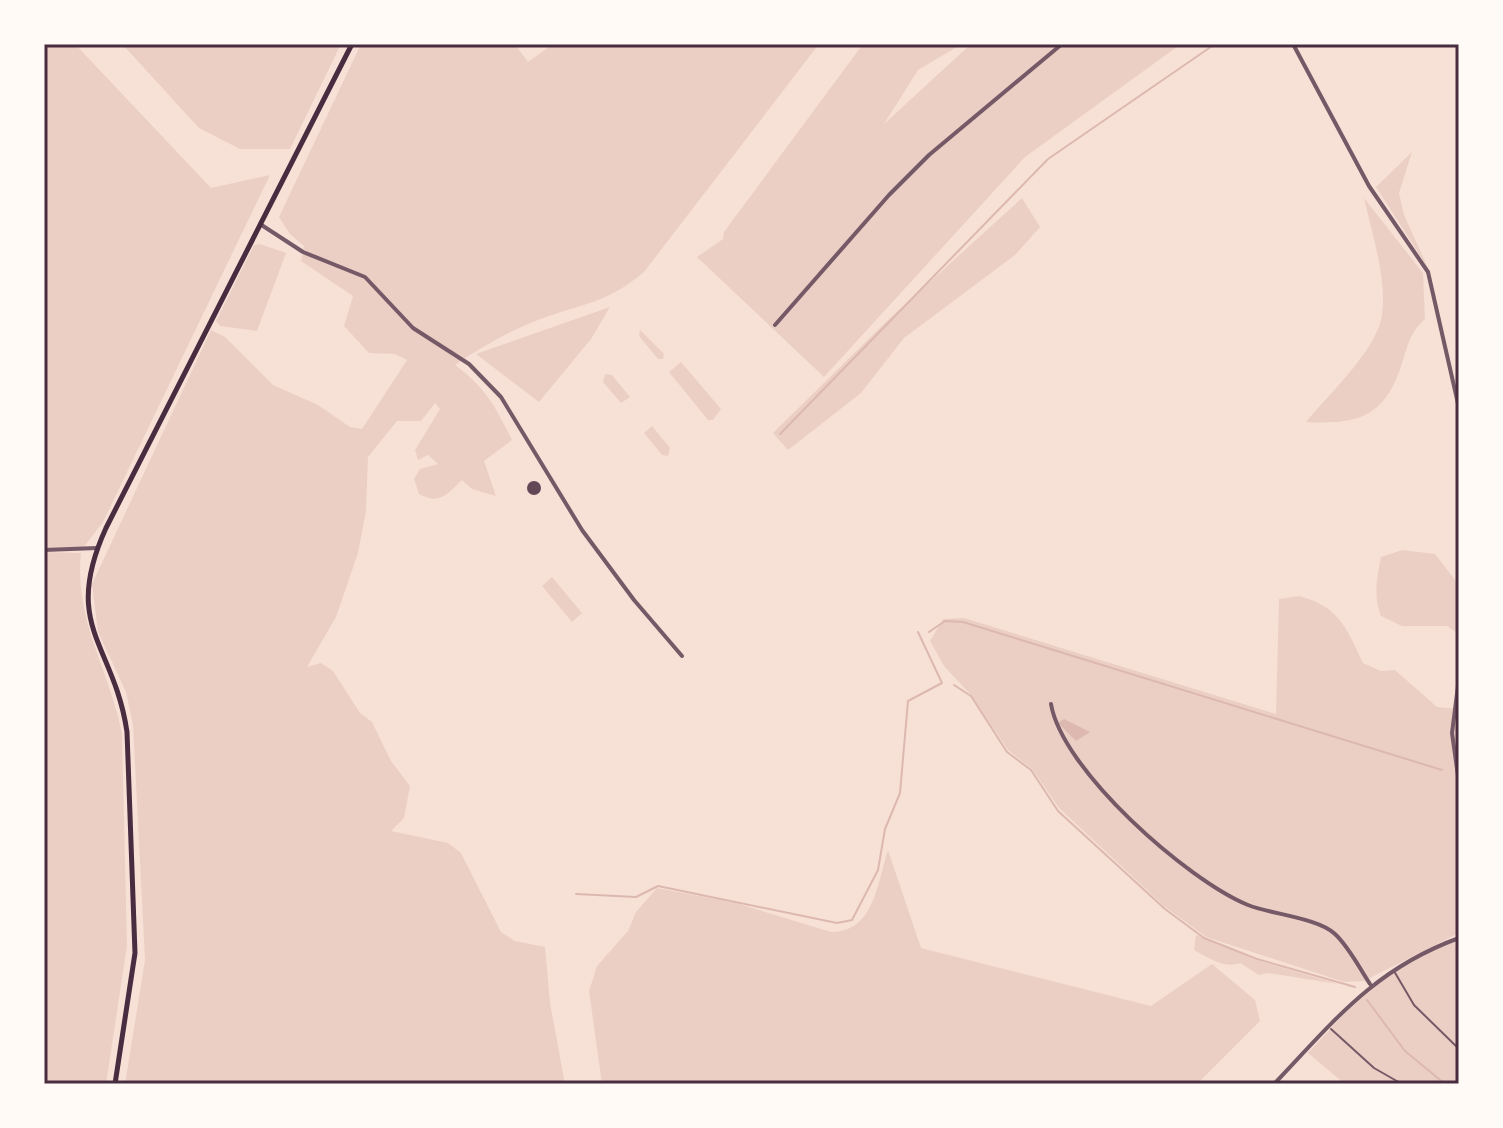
<svg xmlns="http://www.w3.org/2000/svg" width="1503" height="1128" viewBox="0 0 1503 1128" font-family="'Sofia Sans Condensed',sans-serif">
  <rect width="100%" height="100%" fill="#f7e1d7"/>
  <path fill="#ebcfc5" d="M44,44H75L211,188L270,175L103,522L83,548H44Z
    M122,44H341L290,149H240L199,128Z
    M361,44H515L528,62L553,44H819L644,272C605,305 582,303 538,320C509,331 480,348 455,365C486,388 495,406 512,440L484,461L496,496L472,489L462,480C446,495 440,505 419,494L414,479L420,469L438,464L428,455L418,460L415,450L440,409L435,403L421,421H397L368,457L366,511L358,553L336,617L307,667L321,663L333,671L360,713L372,722L391,761L410,786L404,818L391,831L448,843L461,853L501,932L515,941L545,947L550,1003L565,1084H125L145,960L133,725L126,692L98,632L92,584L211,330L225,337L273,385L318,405L350,427L362,429L407,360L395,354L369,353L344,326L353,296L301,261L304,246L290,234L279,217Z
    M863,44H962L918,70L884,124L971,44H1181L1025,157L824,377L697,257L723,239L724,232Z
    M1412,152L1399,193L1404,215L1428,268L1376,187Z
    M1022,198L1040,227L1015,255L904,338L861,393L788,450L773,433L888,320Z
    M1364,198L1423,273L1425,319C1410,332 1408,345 1402,363C1386,416 1359,425 1306,422C1328,395 1377,350 1382,315C1387,278 1372,234 1364,198Z
    M260,244L286,253L257,331L220,326L216,321L254,245Z
    M610,307L591,339L539,402L476,354Z
    M640,330L664,354L663,359H658L639,336Z
    M681,362L721,409L713,420H708L669,372Z
    M605,374L612,375L630,397L621,403L603,382Z
    M652,426L670,448L668,456L662,455L644,433Z
    M1402,550L1435,554L1459,585V634L1447,626H1402L1381,616C1373,596 1377,577 1381,557Z
    M44,552L81,553C74,622 110,670 122,734L127,946L106,1084H44Z
    M552,577L582,613L572,622L542,586Z
    M1299,596C1339,606 1347,629 1363,663L1381,671L1395,670L1437,707L1459,709V933L1364,981L1344,982L1206,937L1164,906L1059,808L1032,769L1008,750L971,695L944,666L930,641L943,619L964,618L1276,714L1279,599Z
    M888,850L921,948L1151,1006L1212,964L1255,1000L1260,1021L1197,1084H602L589,991L597,966L628,931L636,912L657,888L736,903L831,932C874,932 877,884 888,850Z
    M1196,935L1256,960L1338,984L1268,973L1259,975L1240,963C1224,969 1209,958 1194,950Z
    M1459,941V1084H1345L1308,1053L1369,987L1435,949Z"/>
  <path fill="#dcb8b0" d="M1064,719L1090,732L1076,741L1058,723Z"/>
  <g fill="none" stroke-linecap="round" stroke-linejoin="round">
    <path stroke="#dcb8b0" stroke-width="2" d="M780,434L1048,159L1215,44
      M929,632L945,621L963,622L1442,770
      M954,685L971,696L1007,752L1031,770L1058,811L1165,909L1204,938L1257,959L1355,987
      M576,894L636,897L658,886L837,923L852,920L878,870L885,829L900,793L908,701L942,683L918,632
      M1367,1000L1405,1051L1445,1084"/>
  </g>
  <path fill="#644757" d="M527 488a7 7 0 1 1 14 0a7 7 0 1 1-14 0Z"/>
  <g fill="none" stroke-linecap="round" stroke-linejoin="round">
    <path stroke="#755966" stroke-width="2" d="M1394,971L1414,1005L1459,1049
      M1331,1029L1374,1068L1402,1084"/>
    <path stroke="#755966" stroke-width="4" d="M1293,44L1369,186L1428,272L1459,408
      M260,224L303,252L365,277L413,328L469,364L501,397L582,530L634,600L682,656
      M775,325L889,195L929,155L1062,44
      M44,550L97,548
      M1459,678L1452,733L1459,783
      M1051,704C1062,770 1187,880 1248,905C1270,914 1319,918 1335,934C1349,947 1360,969 1370,984
      M1274,1084C1334,1021 1374,969 1459,938"/>
    <path stroke="#4a2c40" stroke-width="5" d="M115,1084L135,953L127,732C114,643 61,627 106,528L352,44"/>
  </g>
  <rect width="1503" height="1128" fill="none" stroke="#fffaf5" stroke-width="92"/>
  <rect x="46" y="46" width="1411" height="1036" fill="none" stroke="#4a2c40" stroke-width="3"/>
</svg>
